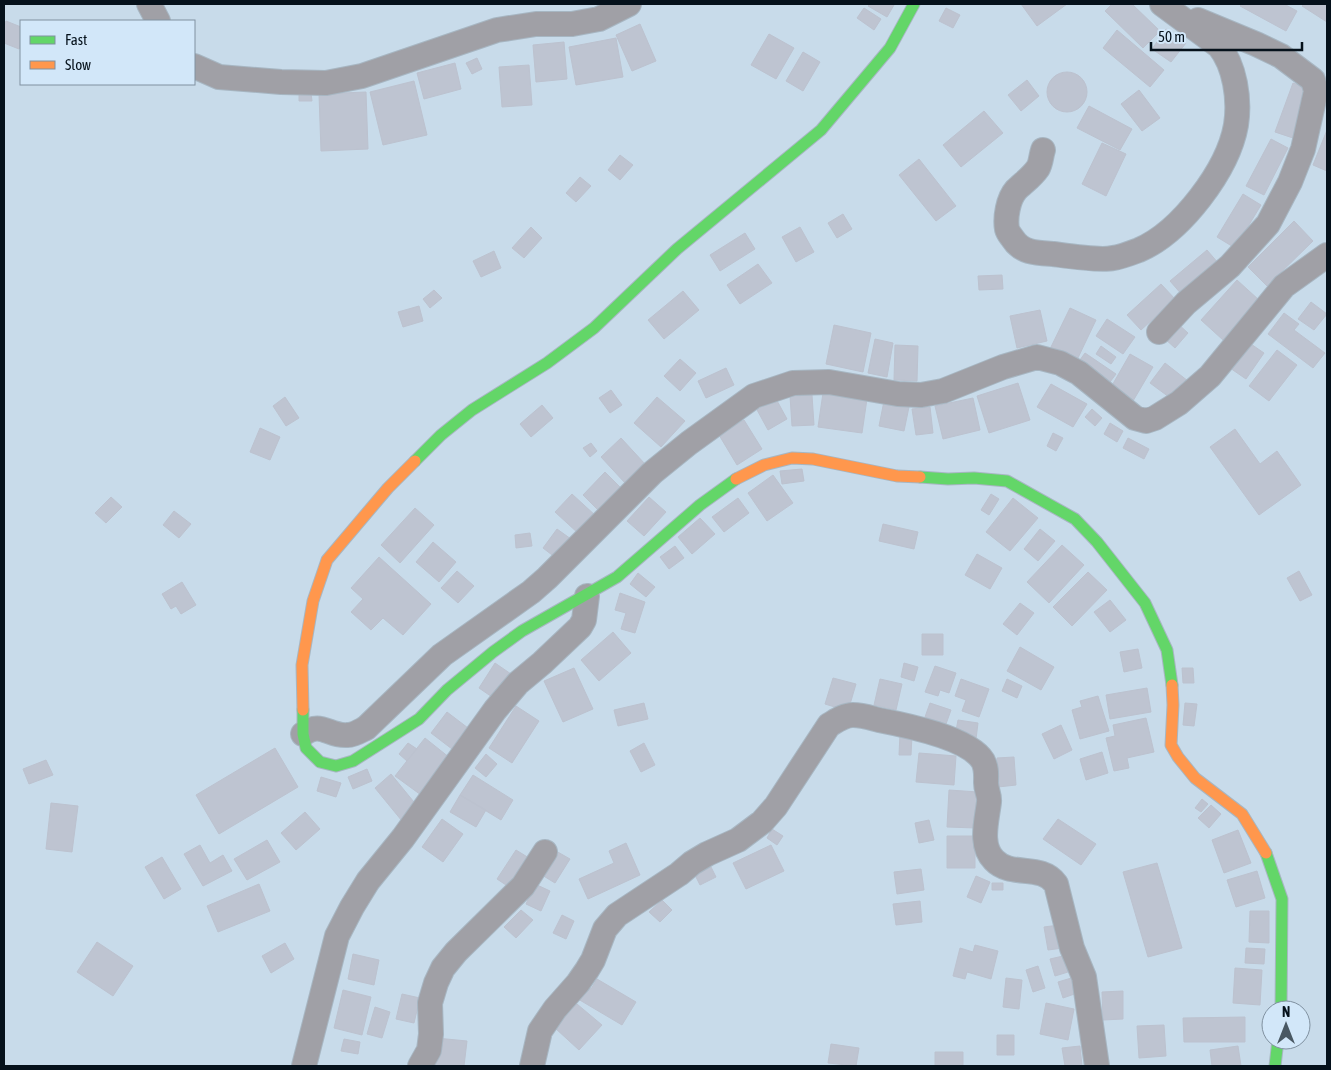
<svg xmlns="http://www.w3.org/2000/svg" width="1331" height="1070" viewBox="0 0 1331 1070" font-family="'Asap Condensed',sans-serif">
  <rect width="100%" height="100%" fill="#c8dbea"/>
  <path fill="#bec4d1" stroke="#bcc2cf" d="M870,4H892L894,5L887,17L868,6Z
    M1021,4H1067L1037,26Z
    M1112,4H1132L1160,31L1143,48L1105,11Z
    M1242,4H1284L1297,11L1286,31L1240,6Z
    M1304,4H1327V22L1302,6Z
    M864,8L881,19L874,30L857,18Z
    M946,8L960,15L953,28L939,21Z
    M6,21L21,27V44L19,49L4,43V26Z
    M640,24L656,61L632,71L616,35Z
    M1166,29L1186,43L1171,62L1152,49Z
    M1117,30L1164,70L1150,87L1103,48Z
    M769,34L794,48L776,79L751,65Z
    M616,38L623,77L576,85L569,47Z
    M564,42L567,79L536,82L533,45Z
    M803,52L820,62L803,91L786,81Z
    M477,58L482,69L472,74L466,63Z
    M455,63L461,89L424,99L417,73Z
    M529,65L532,105L502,107L499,67Z
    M1047 92a20 20 0 1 1 40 0a20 20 0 1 1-40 0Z
    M1027,80L1039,96L1021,111L1008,95Z
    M414,81L427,135L383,145L370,92Z
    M1293,83L1311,89L1293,138L1275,132Z
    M1139,90L1160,118L1142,131L1121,104Z
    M366,92L368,149L321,151L319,94Z
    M299,93H311L312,101H299Z
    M1089,106L1132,129L1120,150L1077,128Z
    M984,111L1003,133L961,167L943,145Z
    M1327,130V171L1313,165Z
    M1271,139L1288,148L1264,195L1246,186Z
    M1102,143L1126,154L1106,196L1082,184Z
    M620,155L633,165L620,180L608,170Z
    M919,159L956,206L936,221L899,175Z
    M580,177L591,186L576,202L566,193Z
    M1243,194L1261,205L1235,248L1217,237Z
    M843,214L852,229L837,238L828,223Z
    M1294,221L1313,241L1267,286L1248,267Z
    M531,227L542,238L524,258L512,248Z
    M800,227L814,252L796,262L782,237Z
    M745,233L755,249L720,271L710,255Z
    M1207,250L1219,264L1183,296L1170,281Z
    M494,251L501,268L481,277L473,261Z
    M758,264L772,283L740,304L727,285Z
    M1002,275L1003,289L979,290L978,276Z
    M1237,280L1259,300L1223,340L1201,320Z
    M1161,284L1175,299L1141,330L1127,315Z
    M434,290L442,298L430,308L423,299Z
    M683,291L699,310L664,339L648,320Z
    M1311,302L1327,314L1314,330L1298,319Z
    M419,306L423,321L403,327L398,312Z
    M1070,308L1096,320L1076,362L1050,349Z
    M1040,310L1047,341L1017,348L1010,316Z
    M1284,313L1299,324L1294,330L1325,353L1313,368L1268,334Z
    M1107,319L1135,337L1123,354L1096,336Z
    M1177,323L1188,333L1175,348L1164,338Z
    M834,325L871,333L863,372L826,364Z
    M875,339L893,343L887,377L868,373Z
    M1248,342L1264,353L1246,379L1230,368Z
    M895,345L918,346L917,381L894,380Z
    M1101,346L1116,357L1111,364L1096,354Z
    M1277,350L1297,365L1269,401L1249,386Z
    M1085,353L1116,374L1107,386L1077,364Z
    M1130,354L1153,367L1133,401L1110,389Z
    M680,359L696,373L680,391L664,376Z
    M1165,363L1188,381L1173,400L1150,383Z
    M726,368L734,385L706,398L698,381Z
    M1018,383L1030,420L989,433L977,396Z
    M1051,384L1087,404L1073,427L1037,407Z
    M611,390L622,405L610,413L599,398Z
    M823,393L867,399L862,433L818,427Z
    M812,395L814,425L792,426L790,396Z
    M285,397L299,418L286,426L273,406Z
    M657,397L685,421L661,447L634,423Z
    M775,397L787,419L768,430L756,408Z
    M973,398L980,430L943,439L935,406Z
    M884,401L909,407L904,431L879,426Z
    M542,405L553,418L531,437L520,424Z
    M930,407L933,433L916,435L912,409Z
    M1092,409L1102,418L1095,426L1085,417Z
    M744,420L762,449L737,465L719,435Z
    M1110,423L1123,431L1117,442L1104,434Z
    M260,428L280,437L270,460L250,452Z
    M1235,429L1260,464L1277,451L1301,485L1259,515L1210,447Z
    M1053,433L1063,438L1056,451L1047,446Z
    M621,438L645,464L625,483L601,457Z
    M1128,438L1149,449L1144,459L1123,448Z
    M591,443L597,451L590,457L583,448Z
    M802,469L804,481L782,484L780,471Z
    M605,472L623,490L601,513L583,495Z
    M773,475L793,503L767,521L748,493Z
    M572,494L596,516L579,534L555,512Z
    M991,494L999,499L989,515L981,510Z
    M111,497L122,507L106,523L95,513Z
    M649,497L666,512L644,536L627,521Z
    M738,498L749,513L724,532L712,517Z
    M1013,498L1038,518L1010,551L986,532Z
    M415,508L434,525L400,563L381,545Z
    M174,511L191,524L179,538L163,525Z
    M700,518L715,534L692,554L678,537Z
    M883,524L918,532L914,549L879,541Z
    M557,529L571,539L556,558L543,548Z
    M1040,529L1055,541L1038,561L1024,549Z
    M530,533L532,546L516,548L515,535Z
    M433,542L456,562L439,582L416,562Z
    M1062,545L1084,565L1049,603L1027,582Z
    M675,546L684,558L669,569L660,557Z
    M977,554L1002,568L990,589L965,575Z
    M379,557L431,604L403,635L383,618L371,630L351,612L363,599L351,588Z
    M457,571L474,586L458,603L441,588Z
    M1299,571L1312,595L1300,601L1287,578Z
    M1088,572L1107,590L1072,626L1053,607Z
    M638,573L655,587L646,597L630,584Z
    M182,582L196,605L181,614L176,606L171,609L162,594Z
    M620,593L645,602L635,633L621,629L626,613L615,610Z
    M1110,600L1126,620L1110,632L1094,612Z
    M1020,603L1034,613L1017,635L1003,624Z
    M613,632L631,653L599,681L581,660Z
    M922,634H943V655H922Z
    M1020,647L1054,667L1041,690L1007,671Z
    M1138,649L1142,668L1124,672L1120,652Z
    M495,663L511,674L495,699L479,688Z
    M904,663L918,667L914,681L901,677Z
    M935,666L956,673L949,693L940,690L938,696L925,692Z
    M574,668L593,709L563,722L544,681Z
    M1182,668H1193L1194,683H1183Z
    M833,678L856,684L848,711L825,704Z
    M880,679L902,684L896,710L874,705Z
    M961,679L989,689L979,717L962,711L966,700L955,696Z
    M1007,679L1022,686L1017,698L1002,691Z
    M1147,688L1151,712L1110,719L1106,695Z
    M1098,696L1109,731L1080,739L1072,710L1082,707L1080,701Z
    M644,703L648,719L618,726L614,710Z
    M930,703L951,710L946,724L925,717Z
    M1185,703L1197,704L1194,726L1183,725Z
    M516,706L539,721L512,763L489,748Z
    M447,712L468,728L452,749L431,733Z
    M1146,718L1154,752L1127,758L1129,768L1114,771L1106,738L1115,736L1113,725Z
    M958,720L978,723L976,739L955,736Z
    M1061,725L1072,750L1054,759L1042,734Z
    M900,734L912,735L911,755H899Z
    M425,738L450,758L421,795L395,776Z
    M408,743L417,749L407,761L399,754Z
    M644,743L655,765L641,772L630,751Z
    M275,748L298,787L219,834L196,795Z
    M1102,752L1108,773L1086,780L1080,759Z
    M919,753L956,756L954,785L916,782Z
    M486,754L497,764L486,777L475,768Z
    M1014,757L1016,785L998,787L997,758Z
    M46,760L53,775L29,784L23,769Z
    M367,769L372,781L353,789L348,777Z
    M391,774L418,807L402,821L375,788Z
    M473,775L513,800L501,820L460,795Z
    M321,777L341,783L336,797L317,791Z
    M949,790L978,792L976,828L947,827Z
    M460,795L486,810L476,827L450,812Z
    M1202,799L1208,804L1201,812L1195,808Z
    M51,803L78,806L72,852L46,849Z
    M1211,805L1221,814L1209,828L1198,818Z
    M305,812L320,829L296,850L281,833Z
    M442,819L463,834L443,862L422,847Z
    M1058,819L1096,844L1081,865L1043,839Z
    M929,820L934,840L919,843L915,823Z
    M772,829L783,836L777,845L767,838Z
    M1238,830L1251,863L1224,873L1212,840Z
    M947,836H975V868H947Z
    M267,840L280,862L247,880L234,859Z
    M626,843L640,875L588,899L579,879L614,863L609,851Z
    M200,845L210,863L223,855L232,871L203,886L184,854Z
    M771,845L784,871L746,889L733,863Z
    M516,850L529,858L509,887L497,879Z
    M556,851L570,859L555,883L542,875Z
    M162,857L181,889L164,899L145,867Z
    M1157,863L1182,948L1148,957L1123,872Z
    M711,867L716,877L700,885L695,875Z
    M921,869L924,890L897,894L894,872Z
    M1257,871L1265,898L1236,907L1227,880Z
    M976,876L990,882L981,903L967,897Z
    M992,883H1003V890H992Z
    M259,884L270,911L218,932L207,906Z
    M535,884L550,891L541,911L526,904Z
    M662,900L672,910L660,922L649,912Z
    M920,901L922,922L896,925L893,904Z
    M521,910L533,920L516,938L504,927Z
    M1250,911H1269V943L1249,942Z
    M562,915L574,921L566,939L553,933Z
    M1059,925L1063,948L1048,950L1044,927Z
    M97,942L133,966L113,996L77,972Z
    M285,943L294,959L271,973L262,956Z
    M975,945L998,951L991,979L967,972L965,979L953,976L960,948L973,952Z
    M1246,948L1265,949L1264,964L1245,963Z
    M353,954L379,960L374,985L348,979Z
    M1063,956L1068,972L1055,976L1050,959Z
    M1038,966L1045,988L1033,992L1026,970Z
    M1235,968L1262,970L1260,1005L1233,1003Z
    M1078,976L1083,991L1063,998L1058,982Z
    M1006,978L1022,980L1019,1009L1003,1007Z
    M597,979L636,1002L622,1025L578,999L585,986L591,989Z
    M343,990L371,997L362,1035L334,1028Z
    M1123,991V1019L1103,1020L1102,992Z
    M402,994L420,998L414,1023L396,1019Z
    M1046,1003L1074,1009L1068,1040L1040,1034Z
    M577,1004L602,1025L579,1050L555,1028Z
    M375,1007L390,1012L382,1038L367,1034Z
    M1245,1017V1042H1184L1183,1018Z
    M1164,1025L1166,1056L1139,1058L1137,1026Z
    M997,1035H1014V1055H997Z
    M436,1038L467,1041L464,1066H433Z
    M344,1039L360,1042L358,1054L341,1051Z
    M831,1044L859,1048L856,1066L828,1063Z
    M1080,1046L1082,1066H1065L1062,1048Z
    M1238,1046L1241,1066H1212L1210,1050Z
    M935,1052H963V1066H935Z"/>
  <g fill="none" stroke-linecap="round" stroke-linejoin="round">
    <g stroke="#a7b6c2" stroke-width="26">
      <path id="street" d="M149,4L158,21
        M194,66L219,77L281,82L326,83L362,76L497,30L536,24H572L599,19L629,4
        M1043,150C1041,156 1041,163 1038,168C1032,177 1023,183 1016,190C1008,199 1005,218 1007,229C1008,233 1011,236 1013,239C1022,253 1037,253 1053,254C1068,256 1100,261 1113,258C1121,257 1131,253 1139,250C1181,232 1228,170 1236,125C1240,99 1235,66 1219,46L1162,4
        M1159,332L1186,303L1230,266L1268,224L1290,182L1303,149L1316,91L1313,80L1281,56L1256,44L1198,20
        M303,734C322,720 328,737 348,735C354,735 360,731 366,728L442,655L531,592L547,578L652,473L689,443L754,396L793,383L829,382L898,394L921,395L943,391L1003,367L1037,357L1060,363L1079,373L1135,418L1146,421L1155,418L1179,403L1210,376L1284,286L1327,255
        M304,1066L337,936L352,907L368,881L403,838L495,710L518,683L542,663L580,627L584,620L587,596
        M420,1066L429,1050L431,1034L430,1003L436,983L443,968L456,952L523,886L545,852
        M532,1066L540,1031L555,1009L578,983L587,970L593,960L605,929L617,915L679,874L692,863L707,854L738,840L762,822L776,806L829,725C836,721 844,715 853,715C862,715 871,718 879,720C905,725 969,738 983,761C987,769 986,775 986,783C986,790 990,796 989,802C987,820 979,845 994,860C1011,878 1041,863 1056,884L1072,948L1084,977L1097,1066"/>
    </g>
    <g stroke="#a7b6c2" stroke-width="13">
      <path id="fast" d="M415,461L441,435L472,410L547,363L594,328L677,249L821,130L890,48L914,4
        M920,477L948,479L974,478L1007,481L1075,519L1097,542L1145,603L1167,650L1172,685
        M303,710V734L306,748L320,762L336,766L353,761L419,719L447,690L493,652L522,631L617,577L700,505L736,479
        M1266,853L1282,899L1281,1010
        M1275,1066L1278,1040"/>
    </g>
    <g stroke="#a7b6c2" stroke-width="13">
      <path id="slow" d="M736,479L764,465L792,458L813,459L897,476L920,477
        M1172,685L1173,705L1171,745L1178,757L1195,778L1242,814L1266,853
        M303,710L302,665L313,601L327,560L388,488L415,461"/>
    </g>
    <use href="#street" stroke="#a0a0a6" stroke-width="24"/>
    <use href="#fast" stroke="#63d668" stroke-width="11"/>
    <use href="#slow" stroke="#ff974d" stroke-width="11"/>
  </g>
  <rect width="1331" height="1070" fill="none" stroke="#05111b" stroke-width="10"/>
  <rect x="20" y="20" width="175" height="65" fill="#d2e7f9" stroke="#8091a0"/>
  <rect x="30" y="36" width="25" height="8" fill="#63d668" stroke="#8091a0"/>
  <text x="65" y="45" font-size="15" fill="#05111b">Fast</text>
  <rect x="30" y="61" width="25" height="8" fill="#ff974d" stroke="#8091a0"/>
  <text x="65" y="70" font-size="15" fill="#05111b">Slow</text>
  <g transform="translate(1286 1025)"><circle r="24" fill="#d2e7f9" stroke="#8091a0"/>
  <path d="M0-4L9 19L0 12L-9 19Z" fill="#495863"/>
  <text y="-8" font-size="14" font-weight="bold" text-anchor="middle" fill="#05111b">N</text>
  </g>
  <path d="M1151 42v8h151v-8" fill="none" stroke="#05111b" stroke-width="2.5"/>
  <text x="1158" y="42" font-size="15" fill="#05111b" stroke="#d2e7f9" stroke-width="4" paint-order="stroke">50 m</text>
</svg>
